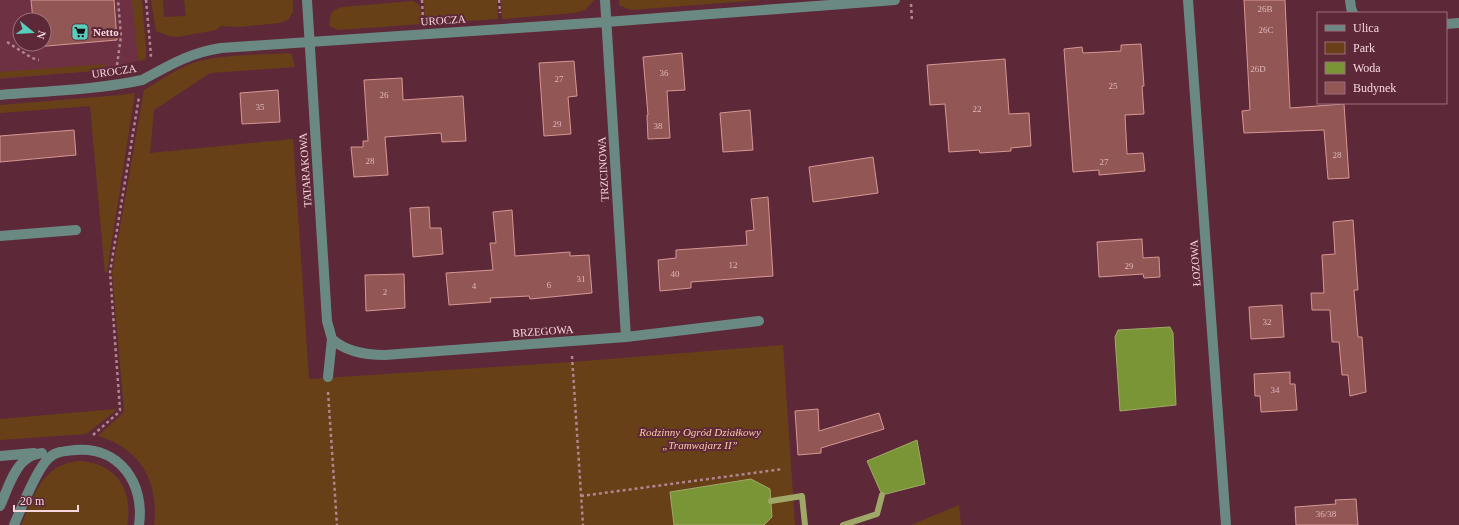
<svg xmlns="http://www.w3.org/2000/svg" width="1459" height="525" viewBox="0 0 1459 525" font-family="'Times New Roman',serif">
  <rect width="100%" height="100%" fill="#5d2938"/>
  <path fill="#6d3143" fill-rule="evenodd" d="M0,0H142L146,59L94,71L0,79ZM20,20H44V44H20Z"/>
  <path fill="#684017" d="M132,0H142L146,49V59L140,61L138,60Z
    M151,0H163L164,17L186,16L184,0H293V12L288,20L279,23L239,27L221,26L216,30L177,37L169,36L156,31Z
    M424,0H497L498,19L425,24Z
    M501,0H594L585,10L574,13L502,19Z
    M619,0H760L631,10L619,5Z
    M413,1L420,6L422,24L339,30L329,26C331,14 329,11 342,7Z
    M289,53L292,55L295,67L210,73L154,110L150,153L293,139L309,379L572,362L783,345L795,525H154C159,481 141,449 98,436L122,414L124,410L112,273L144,90C160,81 176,69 193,63C219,54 261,55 289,53Z
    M106,64L102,68L94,71L0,78V72Z
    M135,93L107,272L105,273L90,106L0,113V105L120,95Z
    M116,409L114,412L86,434L0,440V419Z
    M79,461C116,463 134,490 127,525H21C34,496 42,464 79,461Z
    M959,505L961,525H911Z"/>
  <path fill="#7a9535" stroke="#a0a868" d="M1170,327L1173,333L1176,405L1120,411L1115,337L1118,330Z
    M917,440L925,484L882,495L867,461Z
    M751,479L770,489L772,517L764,525H674L670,492Z"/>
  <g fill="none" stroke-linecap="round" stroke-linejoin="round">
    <path stroke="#a0a868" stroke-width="6" d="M771,501L802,496L805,525
      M843,525L877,514L882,495"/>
  </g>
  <path fill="#925754" stroke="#d79793" d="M31,0H114L117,40L35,47L34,44H44V20H33Z
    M1244,0H1285L1290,108L1344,104L1349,178L1328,179L1324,130L1244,133L1242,111L1250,110Z
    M1141,44L1144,86H1142L1144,114L1125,115L1127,154L1143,153L1145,171L1099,175V170L1073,172L1064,49L1082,47L1083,53L1121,51V45Z
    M682,53L685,90L667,91L670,138L648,139L647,115H648L643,57Z
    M1005,59L1009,114L1029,113L1031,146L1011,148V151L980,153L979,150L949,152L945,104L930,105L927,65Z
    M574,61L577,96L568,97L571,134L544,136L539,63Z
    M402,78L403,100L463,96L466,141L442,142L441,133L385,137L388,175L354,177L351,147H363V141H368L364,80Z
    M278,90L280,122L242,124L240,93Z
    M750,110L753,150L723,152L720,113Z
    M74,130L76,155L0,162V136Z
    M873,157L878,193L813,202L809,167Z
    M768,197L773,276L691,282V288L660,291L658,260L676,258V250L747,245L746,231L754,230L751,199Z
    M429,207L430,228H441L443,254L413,257L410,208Z
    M512,210L515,256L570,252V256L589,255L592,293L530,299L529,296L490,298L491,302L449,305L446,273L493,270L490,243H496L493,212Z
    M1353,220L1358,290H1354L1358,337H1362L1366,392L1350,396L1348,375H1342L1339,342H1332L1330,310H1312L1311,293H1324L1322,255L1335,254L1333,222Z
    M1142,239L1143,258L1159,257L1160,277L1144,278L1143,274L1099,277L1097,242Z
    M404,274L405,308L366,311L365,275Z
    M1282,305L1284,337L1251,339L1249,307Z
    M1290,372V384H1295L1297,410L1261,412L1260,396H1255L1254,374Z
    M818,409L819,431L879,413L884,429L821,448V453L798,455L795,411Z
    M1356,499L1358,525H1296L1295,507L1336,504L1335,500Z"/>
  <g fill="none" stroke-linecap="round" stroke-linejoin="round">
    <path stroke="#b08691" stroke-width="2.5" stroke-dasharray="3 3" stroke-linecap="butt" d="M146,0L151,55L150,57
      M422,0L423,20
      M499,0L500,13
      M911,4L912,21
      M7,42L32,58L39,60
      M117,65L121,36L118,0
      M572,356L583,525
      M328,392L337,525
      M93,435L118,413L120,410L110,272L139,97
      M581,496L783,469"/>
    <path stroke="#6b8983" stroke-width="10" d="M307,0L327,321L332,339L328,377
      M605,0L626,337
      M1188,0L1226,525
      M1350,0L1351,8L1353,13
      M1446,24L1459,23
      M0,95C47,91 96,90 142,80C170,65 189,53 221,48L606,22L895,0
      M0,236L76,230
      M332,339C346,352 366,355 385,355L626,337L759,321
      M0,456L34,453
      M0,506C6,493 13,470 24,461C29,456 35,454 42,453
      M14,525C21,509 37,468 49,458C56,451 66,451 75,450C120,446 145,484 139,525"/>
  </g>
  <defs>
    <g id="supermarket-square" transform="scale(0.9)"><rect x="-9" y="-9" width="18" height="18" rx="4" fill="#59cebe" stroke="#5d2938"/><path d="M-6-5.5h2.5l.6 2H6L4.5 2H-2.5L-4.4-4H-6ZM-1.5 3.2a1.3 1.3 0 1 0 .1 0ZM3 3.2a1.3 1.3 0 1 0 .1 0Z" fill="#111"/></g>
  </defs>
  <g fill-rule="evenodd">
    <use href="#supermarket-square" x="80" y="32"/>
  </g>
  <g text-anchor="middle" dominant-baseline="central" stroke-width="4" stroke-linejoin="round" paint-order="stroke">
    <g font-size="9" fill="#deb6bc">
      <text x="1265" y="9">26B</text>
      <text x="1266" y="30">26C</text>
      <text x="1258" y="69">26D</text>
      <text x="664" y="73">36</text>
      <text x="559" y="79">27</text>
      <text x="1113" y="86">25</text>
      <text x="384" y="95">26</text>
      <text x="260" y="107">35</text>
      <text x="977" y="109">22</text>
      <text x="557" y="124">29</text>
      <text x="658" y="126">38</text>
      <text x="1337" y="155">28</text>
      <text x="370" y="161">28</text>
      <text x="1104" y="162">27</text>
      <text x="733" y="265">12</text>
      <text x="1129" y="266">29</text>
      <text x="675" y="274">40</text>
      <text x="581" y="279">31</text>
      <text x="549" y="285">6</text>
      <text x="474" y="286">4</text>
      <text x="385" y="292">2</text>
      <text x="1267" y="322">32</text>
      <text x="1275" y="390">34</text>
      <text x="1326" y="514">36/38</text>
    </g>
    <g font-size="11" fill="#f8d6de" stroke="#5d2938">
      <text transform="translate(443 20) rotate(-4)">UROCZA</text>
      <text transform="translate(114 71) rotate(-8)">UROCZA</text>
      <text transform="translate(603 169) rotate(-93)">TRZCINOWA</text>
      <text transform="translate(305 170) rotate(-94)">TATARAKOWA</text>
      <text transform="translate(1195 263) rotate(-94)">ŁOZOWA</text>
      <text transform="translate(543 331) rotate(-4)">BRZEGOWA</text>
    </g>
    <g font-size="11" font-weight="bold" fill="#f8d6de" stroke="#5d2938" text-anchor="start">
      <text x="93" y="32">Netto</text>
    </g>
    <g font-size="11" font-style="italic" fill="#facca4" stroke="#5d2938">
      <text x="700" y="432">Rodzinny Ogród Działkowy<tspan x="700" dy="13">„Tramwajarz II”</tspan></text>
    </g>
  </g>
  <rect x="1317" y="12" width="130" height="92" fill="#5d2938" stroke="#9b6e7a"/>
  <rect x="1325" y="25" width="20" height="6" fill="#6b8983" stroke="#9b6e7a"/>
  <text x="1353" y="32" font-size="12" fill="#f8d6de">Ulica</text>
  <rect x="1325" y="42" width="20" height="12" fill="#684017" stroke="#9b6e7a"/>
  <text x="1353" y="52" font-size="12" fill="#f8d6de">Park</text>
  <rect x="1325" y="62" width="20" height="12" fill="#7a9535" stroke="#9b6e7a"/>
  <text x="1353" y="72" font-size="12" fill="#f8d6de">Woda</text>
  <rect x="1325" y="82" width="20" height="12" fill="#925754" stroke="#9b6e7a"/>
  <text x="1353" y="92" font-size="12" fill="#f8d6de">Budynek</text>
  <g transform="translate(32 32) rotate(108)"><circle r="19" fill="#5d2938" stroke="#9b6e7a"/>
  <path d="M0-3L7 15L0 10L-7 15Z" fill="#59cebe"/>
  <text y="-6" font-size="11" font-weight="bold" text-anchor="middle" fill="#f8d6de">N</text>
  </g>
  <path d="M14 505v6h64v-6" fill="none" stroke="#f8d6de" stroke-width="2"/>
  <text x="20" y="505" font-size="12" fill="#f8d6de" stroke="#5d2938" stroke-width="3" paint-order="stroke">20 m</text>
</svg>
